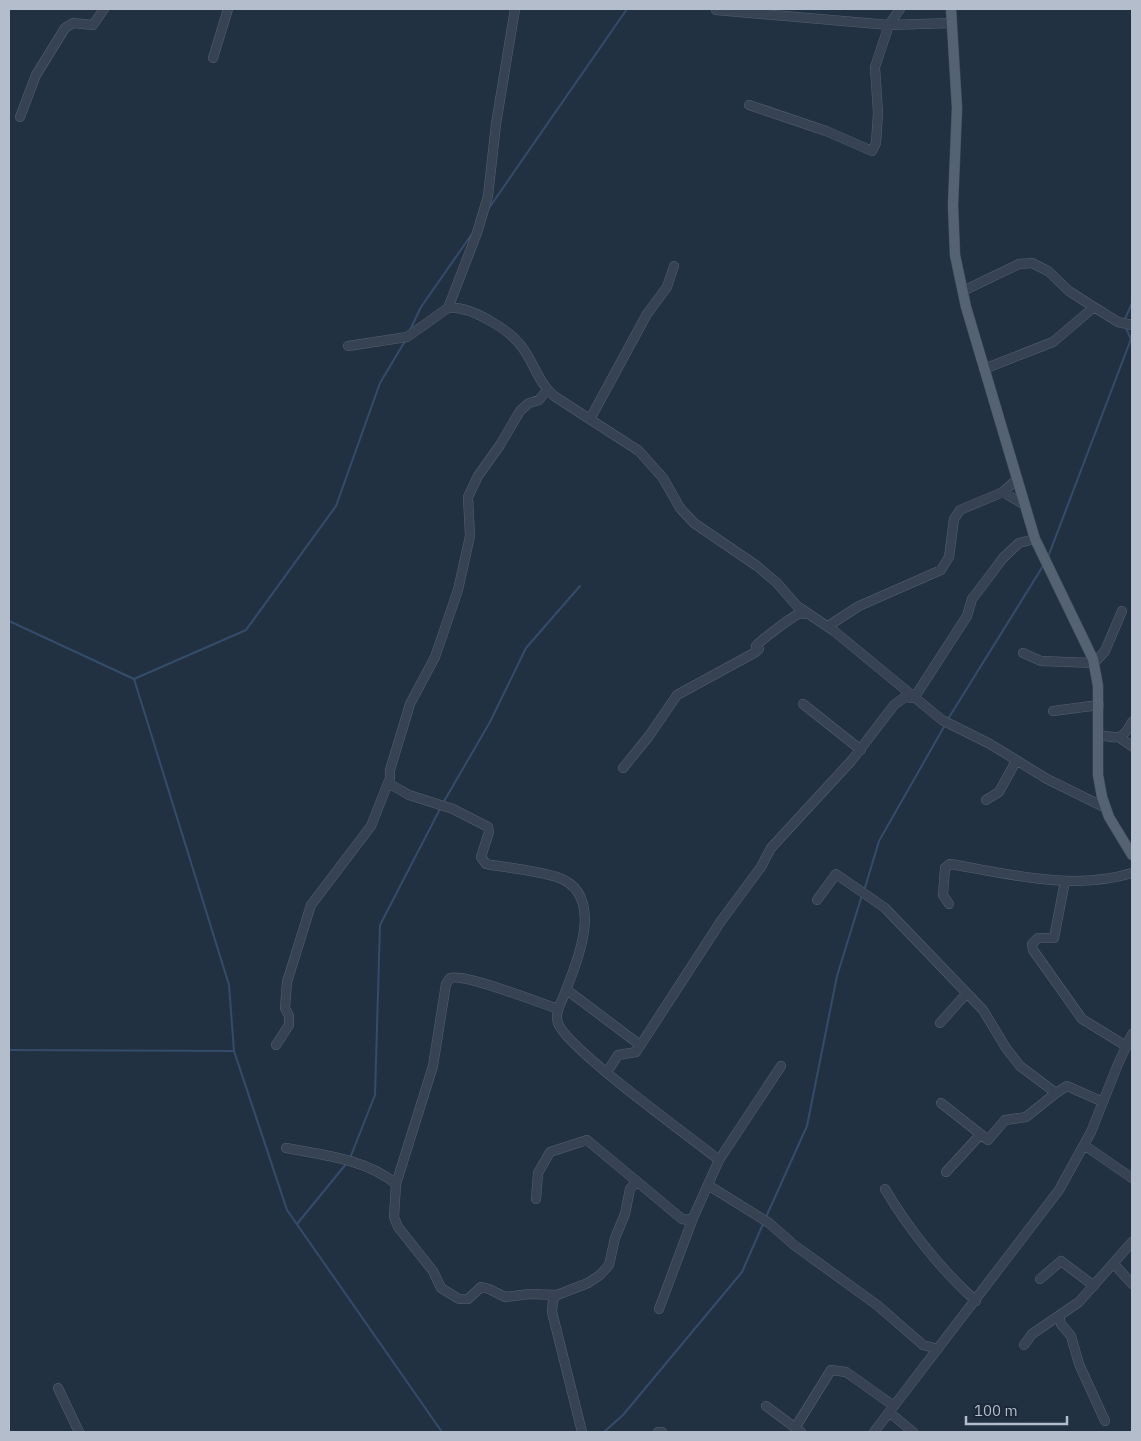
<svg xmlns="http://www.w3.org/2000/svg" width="1141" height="1441" viewBox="0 0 1141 1441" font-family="'IBM Plex Sans',sans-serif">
  <rect width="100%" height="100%" fill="#223142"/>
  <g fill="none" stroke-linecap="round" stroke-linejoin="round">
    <path stroke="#344c6a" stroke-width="2" d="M489,208L627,9
      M1125,319L1132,303
      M410,330L421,307L474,231
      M1048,557L1131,339L1125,326
      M9,621L134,679L229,985L234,1051L287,1210L442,1432
      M134,679L246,630L336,506L380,383L405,341
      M948,719L1043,566
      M443,803L490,722L526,648L580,586
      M864,891L879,841L945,725
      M9,1050L234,1051
      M350,1158L375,1095L380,925L440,809
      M766,1217L807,1126L837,976L862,895
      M297,1224L346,1164
      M604,1432L623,1415L742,1272L763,1224"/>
    <g stroke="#55606f" stroke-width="10">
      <path id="minor" d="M716,10L889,25L952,23
        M213,58L228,9
        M749,105L826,131L872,151L876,143L878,113L875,67L889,25L900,9
        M20,117L36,75L65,28L73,23L93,25L104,9
        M963,291L1019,264L1032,263L1048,271L1069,291L1086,302L1118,322L1132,325
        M448,308L477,233L488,196L496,124L515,9
        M348,346L407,337L448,308C470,305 510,330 522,347C534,363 538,382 554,396L639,451L663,478L680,508L694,523L757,566L777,583L797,606L834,631L942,720L990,744L1047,779L1106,808
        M984,369L1053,342L1094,307
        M590,419L647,314L667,287L674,266
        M1003,492L1023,504
        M828,626L859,606L941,570L949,557L954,519L960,510L1003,492L1016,480
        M1023,653L1041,661L1094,663L1105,651L1122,611
        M803,704L861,750
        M1053,711L1099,705
        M1099,735C1119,738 1122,741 1132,722
        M1120,738L1132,746
        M623,768L649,736L677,695L754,653L759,649L756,646C760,641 794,615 799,614C801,613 804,614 807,614
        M388,783L409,795L453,809L488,827L489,832L481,857L486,864C509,868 534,870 557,877C605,893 579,958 566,990C563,1000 554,1012 558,1023C566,1048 692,1138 719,1160
        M986,800L999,792L1016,761
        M1065,881L1054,938H1038L1032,944L1033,950L1082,1019L1126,1046
        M817,900L836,874L885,908L983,1010L1006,1048L1020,1066L1056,1093L1067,1086L1103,1102
        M949,904L943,895L945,868L950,864C1009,874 1073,891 1132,873
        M567,990L640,1045
        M940,1023L966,994
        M276,1045L289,1025V1016L285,1008L287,982L311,905L371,826L390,778V770L410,704L435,657L458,590L470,536L468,497L478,476L500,445L520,411L529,403L539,400L547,390
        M607,1072L618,1055L636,1052L721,921L761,867L771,848L852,760L894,705L905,697L914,698L967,616L972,599L982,586L1003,558L1019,543L1035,539
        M941,1103L988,1140L1005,1120L1026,1117L1056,1093
        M1084,1145L1132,1178
        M286,1148C323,1155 366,1159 396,1184L394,1217L398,1227L433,1271L441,1288L459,1299H468L481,1287L489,1289L505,1297L530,1294L557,1295L588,1283L600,1275L609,1265L615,1238L625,1214L630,1189L636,1182
        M946,1172L980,1135
        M396,1184L433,1066L446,984L450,978C464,973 540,1003 558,1009
        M708,1185L769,1223L794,1245L877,1305L923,1345L938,1349
        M885,1189C908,1228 942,1271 976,1301
        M536,1199L538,1173L550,1152L587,1140L682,1219L688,1220L693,1218
        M1114,1264L1132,1284
        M1040,1279L1061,1261L1094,1286
        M557,1295L553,1300L552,1312L582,1432
        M659,1309L693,1218L719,1160L781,1066
        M1059,1316L1061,1324L1071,1336L1079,1364L1105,1421
        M1024,1345L1032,1334L1079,1302L1132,1242
        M58,1388L79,1432
        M766,1406L801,1432
        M889,1412L913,1432
        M795,1428L831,1370L846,1372L894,1406
        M658,1432H662
        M874,1432L1059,1190L1091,1132L1118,1064L1132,1034"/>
    </g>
    <g stroke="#404c5b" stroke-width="11">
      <path id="major" d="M951,9L957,108L953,205L955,255L966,307L1035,539L1093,659L1098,686V775L1102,797L1109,817L1132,855"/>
    </g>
    <use href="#minor" stroke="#374352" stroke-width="9"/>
    <use href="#major" stroke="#556272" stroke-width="10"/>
  </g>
  <rect width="1141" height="1441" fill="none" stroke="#b3bdcc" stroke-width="20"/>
  <path d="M966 1416v8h101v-8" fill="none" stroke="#b3bdcc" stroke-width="2.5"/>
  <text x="974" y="1416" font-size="15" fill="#b3bdcc" stroke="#1c2837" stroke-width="4" paint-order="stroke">100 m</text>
</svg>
